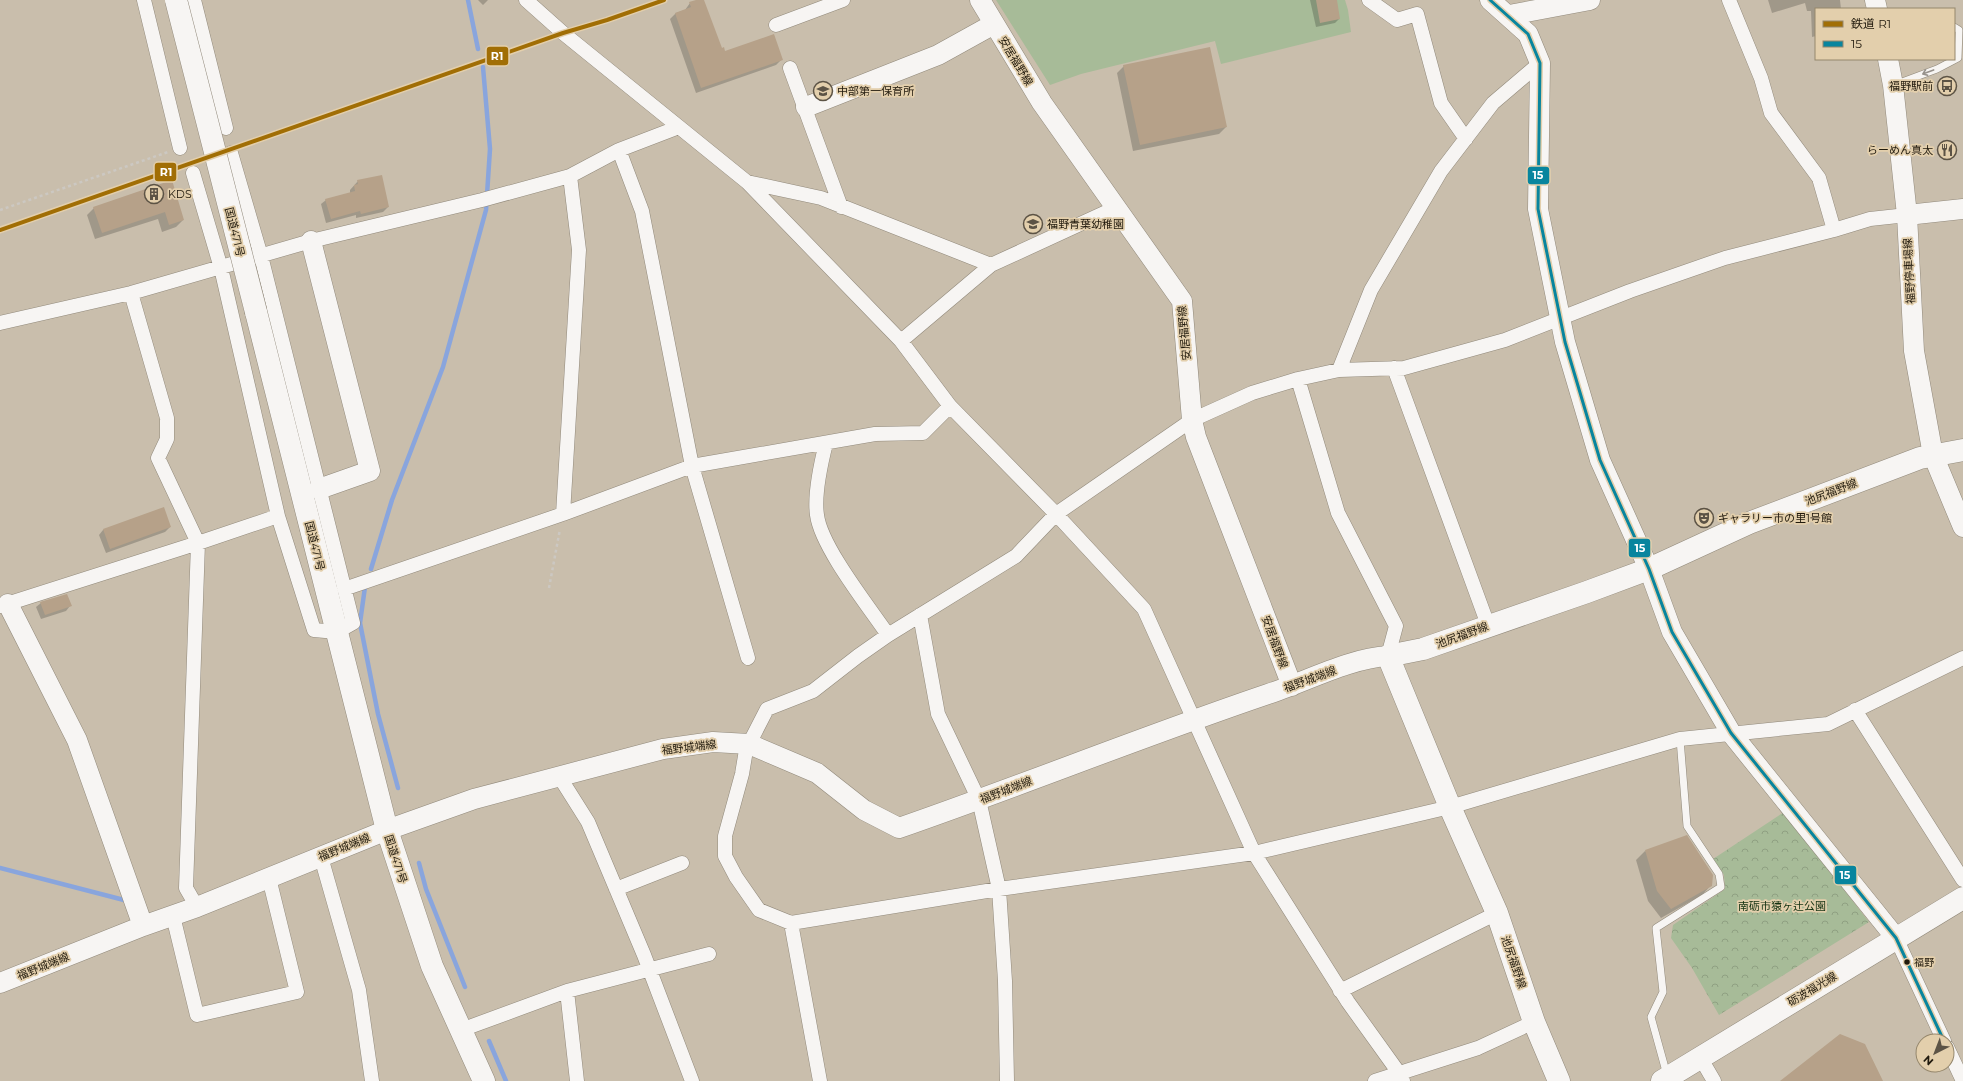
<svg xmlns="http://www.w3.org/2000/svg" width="1963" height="1081" viewBox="0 0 1963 1081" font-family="Montserrat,'Noto Sans JP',sans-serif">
  <defs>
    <pattern id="forest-crowns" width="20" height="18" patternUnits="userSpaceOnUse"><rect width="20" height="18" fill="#a7bb98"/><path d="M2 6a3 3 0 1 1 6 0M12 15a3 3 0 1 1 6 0" fill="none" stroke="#8fa082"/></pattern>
  </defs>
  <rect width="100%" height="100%" fill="#c9beac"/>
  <path fill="url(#forest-crowns)" d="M1784,812L1869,922L1719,1015L1692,968L1671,938L1673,925L1725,889L1724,875L1713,859Z"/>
  <path fill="#a7bb98" d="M996,0H1345L1348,10L1351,32L1221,64L1215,41L1081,74L1050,85Z"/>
  <path fill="#0003" d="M478,0H488L483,5Z
    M699,0H703L721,49L724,52L782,59L776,65L696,93L670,19L676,13L685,10L690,3Z
    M1310,0H1336L1339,19L1335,23L1316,27Z
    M1768,0H1840L1841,9H1816V36L1812,37L1811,11H1807L1805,3L1772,13Z
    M1124,66L1226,127L1219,134L1133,151L1117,73Z
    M171,181L183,220L176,227L162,232L158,219L95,239L87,215L94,208Z
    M358,181L388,207L383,212L356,218V215L326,223L321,204L326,200L350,194V190Z
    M163,509L170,527L165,532L106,553L99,535L103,530Z
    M41,603L70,606L66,611L41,619L36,607Z
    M1645,851L1711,885L1702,895L1661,918L1648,901L1636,860Z"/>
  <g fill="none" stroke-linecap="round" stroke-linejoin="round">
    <path stroke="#89a5dd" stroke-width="4.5" d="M468,0L478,49
      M371,569L392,500L443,367L486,210L490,149L483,67
      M365,587L360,623L378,714L398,788
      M419,863L426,889L465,987
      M0,868L124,900
      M489,1041L506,1081"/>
  </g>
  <path fill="#b6a189" d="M696,0H704L722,48L724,47L725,51L774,34L783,60L701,88L675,13L691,7L689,2Z
    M1316,0H1337L1340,19L1320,23Z
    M1210,47L1227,127L1140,145L1123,65Z
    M382,175L389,207L361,214L360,211L331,219L325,199L355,191L354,185L358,184L357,180Z
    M172,180L184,220L169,225L165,212L102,233L93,207Z
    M164,507L171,527L110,549L103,529Z
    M67,594L72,606L45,615L40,602Z
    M1687,835L1713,875L1712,886L1671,909L1657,891L1645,850Z
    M1840,1034L1865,1044L1883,1081H1780Z"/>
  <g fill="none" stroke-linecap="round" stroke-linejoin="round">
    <g stroke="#91897b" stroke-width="8">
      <path id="lane" d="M1894,85L1937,69L1958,58L1959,30L1954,27
        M1667,1075L1651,1017L1663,992L1656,928L1721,887L1719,874L1687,826L1680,739"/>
    </g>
    <g stroke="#91897b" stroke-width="15">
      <path id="street" d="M144,0L180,148
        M194,0L226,128
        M526,0L563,33L747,182L901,341L950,406L1056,514L1144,609L1254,853L1348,1002L1399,1073L1403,1081
        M1369,0L1397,20L1417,14L1441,103L1466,139
        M1729,0L1761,78L1771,113L1819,178L1834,230
        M776,25L843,0
        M790,68L841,207
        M619,150L642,211L692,466L748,658
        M193,173L221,268L278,516L314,630L337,632L353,623L261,256L231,153
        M747,182L821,198L991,265
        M1907,215L1870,219L1834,230L1725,258L1630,291L1505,340L1404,368L1339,370L1298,379L1252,393L1192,420L1056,514L1016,556L888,635L858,656L813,691L767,709L746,750L742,774L725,836V856L736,877L759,910L791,923L999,889L1254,853L1450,807L1680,739L1828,724L1963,658
        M131,293L167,418V439L158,458L198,543L186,888L197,907
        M0,323L131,293L311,241L482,200L570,176L619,150L679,127
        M901,341L991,265L1115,208
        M1394,368L1488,625
        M1339,370L1371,290L1441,171L1493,103L1540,63
        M1298,379L1338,513L1396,626L1388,656
        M826,443C821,463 814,495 817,515C821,547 869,607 888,635
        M563,514L579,250L570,176
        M344,589L563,514L692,466L875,434L923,433L950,406
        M0,606L198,543L278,516
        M920,615L938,714L979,800L999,889L1005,981L1007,1081
        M1855,710L1963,880
        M559,776L588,822L644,955L692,1081
        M321,857L359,990L372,1081
        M616,889L682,863
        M173,916L197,1015L297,992L269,878
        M791,923L820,1081
        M1896,938L1944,1041
        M567,991L709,954
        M1340,991L1497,913
        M461,1030L567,991L577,1081
        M1947,1047L1963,1081
        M1700,1057L1714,1081
        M1375,1081L1478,1048L1534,1022"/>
    </g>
    <g stroke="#91897b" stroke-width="21">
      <path id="secondary" d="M980,0L1042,103L1182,301L1192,420L1196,437L1292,686
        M1490,0L1528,34L1540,63L1538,209L1565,342L1600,460L1649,569L1672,632L1731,733L1896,938
        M1875,0L1877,9
        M1509,15L1590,0
        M1888,59L1893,85L1907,215L1914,351L1933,455L1963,527
        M806,107L938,55L994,24
        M1907,215L1963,209
        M311,241L370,471L319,489
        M8,604L77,740L143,926
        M0,983L143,926L197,907L387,830L474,799L663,749L713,742L749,744L817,773L864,810L899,828C1023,785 1144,736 1268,694C1305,682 1350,658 1388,656"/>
    </g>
    <g stroke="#91897b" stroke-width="23">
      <path id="primary" d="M1559,1081L1534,1022L1497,913L1450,807L1388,656L1423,649L1587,592L1649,569L1749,523L1920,458L1963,450
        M1662,1081L1963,898"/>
    </g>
    <g stroke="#91897b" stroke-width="23">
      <path id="highway" d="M256,312L387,830L432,966L484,1081"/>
    </g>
    <path stroke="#ccc8c2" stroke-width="2.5" stroke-dasharray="3 3" stroke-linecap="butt" d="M0,210L168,152
      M549,588L560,529"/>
    <use href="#lane" stroke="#f7f5f3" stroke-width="7"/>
    <use href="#street" stroke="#f7f5f3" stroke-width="14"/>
    <use href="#secondary" stroke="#f7f5f3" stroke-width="20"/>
    <use href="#primary" stroke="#f7f5f3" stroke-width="22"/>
    <use href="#highway" stroke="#f7f5f3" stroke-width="22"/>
    <g stroke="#91897b" stroke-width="23" stroke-linecap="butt">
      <path id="highway-bridge" d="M176,0L256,312"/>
    </g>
    <use href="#highway-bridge" stroke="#f7f5f3" stroke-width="22"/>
    <g stroke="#e3cfac" stroke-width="6">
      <path id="bus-1" d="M1490,0L1528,34L1540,63L1538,209L1565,342L1600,460L1649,569L1672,632L1731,733L1896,938L1944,1041"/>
    </g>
    <use href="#bus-1" stroke="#08859e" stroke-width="3"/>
    <g stroke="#e3cfac" stroke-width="7">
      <path id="rail-1" d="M0,230L563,33L607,20L664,0"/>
    </g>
    <use href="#rail-1" stroke="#a16e05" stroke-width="4"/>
  </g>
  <defs><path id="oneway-shaft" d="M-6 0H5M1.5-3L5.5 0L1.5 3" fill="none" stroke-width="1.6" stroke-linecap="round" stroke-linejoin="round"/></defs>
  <use stroke="#97928c" href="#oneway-shaft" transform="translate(1928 72) rotate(160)"/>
  <defs>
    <g id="bus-ring" transform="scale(1)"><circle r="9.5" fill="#e3cfac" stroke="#5c5345" stroke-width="1.5"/><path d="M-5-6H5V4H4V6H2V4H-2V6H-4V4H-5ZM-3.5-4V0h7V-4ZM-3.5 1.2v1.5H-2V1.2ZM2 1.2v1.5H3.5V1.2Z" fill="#5c5345"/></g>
    <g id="school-ring" transform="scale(1)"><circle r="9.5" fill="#e3cfac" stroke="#5c5345" stroke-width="1.5"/><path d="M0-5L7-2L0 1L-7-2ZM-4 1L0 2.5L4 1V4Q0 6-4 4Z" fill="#5c5345"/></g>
    <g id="restaurant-ring" transform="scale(1)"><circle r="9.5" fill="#e3cfac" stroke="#5c5345" stroke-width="1.5"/><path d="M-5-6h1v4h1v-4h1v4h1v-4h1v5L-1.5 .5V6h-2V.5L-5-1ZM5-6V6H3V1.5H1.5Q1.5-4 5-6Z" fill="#5c5345"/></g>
    <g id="building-ring" transform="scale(1)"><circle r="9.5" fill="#e3cfac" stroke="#5c5345" stroke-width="1.5"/><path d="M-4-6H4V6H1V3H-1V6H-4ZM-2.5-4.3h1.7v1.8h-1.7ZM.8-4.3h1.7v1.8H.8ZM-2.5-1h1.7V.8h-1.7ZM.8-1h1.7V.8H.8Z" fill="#5c5345"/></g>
    <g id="theatre-ring" transform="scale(1)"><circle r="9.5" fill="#e3cfac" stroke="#5c5345" stroke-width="1.5"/><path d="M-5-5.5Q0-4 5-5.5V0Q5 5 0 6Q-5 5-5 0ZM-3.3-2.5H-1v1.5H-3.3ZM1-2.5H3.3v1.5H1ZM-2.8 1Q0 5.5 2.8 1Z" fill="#5c5345"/></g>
  </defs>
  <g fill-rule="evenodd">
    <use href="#bus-ring" x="1947" y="86"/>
    <use href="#school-ring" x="823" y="91"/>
    <use href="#restaurant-ring" x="1947" y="150"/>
    <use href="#building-ring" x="154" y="194"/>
    <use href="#school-ring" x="1033" y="224"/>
    <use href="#theatre-ring" x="1704" y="518"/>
  </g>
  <circle fill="#211a0d" stroke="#e3cfac" stroke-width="1.5" cx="1907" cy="962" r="3.5"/>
  <g text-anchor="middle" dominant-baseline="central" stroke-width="3.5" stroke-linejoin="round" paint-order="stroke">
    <g font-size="10" fill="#211a0d" stroke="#e3cfac" text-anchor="start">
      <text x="1914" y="962">福野</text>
    </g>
    <g font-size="11" fill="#211a0d" stroke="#e3cfac">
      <text transform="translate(1016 61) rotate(59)">安居福野線</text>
      <text transform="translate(235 232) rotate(76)">国道471号</text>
      <text transform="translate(1909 271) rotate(-93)">福野停車場線</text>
      <text transform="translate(1184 333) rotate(-95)">安居福野線</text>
      <text transform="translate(1831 492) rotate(-21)">池尻福野線</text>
      <text transform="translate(315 546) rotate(76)">国道471号</text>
      <text transform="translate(1462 635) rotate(-20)">池尻福野線</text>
      <text transform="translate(1275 642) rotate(70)">安居福野線</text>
      <text transform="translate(1310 679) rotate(-20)">福野城端線</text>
      <text transform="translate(689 747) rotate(-7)">福野城端線</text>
      <text transform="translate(1006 790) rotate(-21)">福野城端線</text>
      <text transform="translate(344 847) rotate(-22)">福野城端線</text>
      <text transform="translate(396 859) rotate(72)">国道471号</text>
      <text transform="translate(1514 962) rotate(71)">池尻福野線</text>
      <text transform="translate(43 966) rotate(-22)">福野城端線</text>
      <text transform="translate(1812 989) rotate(-31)">砺波福光線</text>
    </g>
    <g font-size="11" fill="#211a0d" stroke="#e3cfac" text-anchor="start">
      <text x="1933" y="86" text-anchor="end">福野駅前</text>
      <text x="837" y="91">中部第一保育所</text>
      <text x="1933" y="150" text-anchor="end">らーめん真太</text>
      <text x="168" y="194">KDS</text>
      <text x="1047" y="224">福野青葉幼稚園</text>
      <text x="1718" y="518">ギャラリー市の里1号館</text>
    </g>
    <g font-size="11" fill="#133211" stroke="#e3cfac">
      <text x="1782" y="906">南砺市猿ヶ辻公園</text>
    </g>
  </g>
  <g stroke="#e3cfac" stroke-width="1.5">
    <rect x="486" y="46" width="23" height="20" rx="4" fill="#a16e05"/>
    <rect x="154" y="162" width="23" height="20" rx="4" fill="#a16e05"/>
    <rect x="1527" y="166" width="23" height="19" rx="4" fill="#08859e"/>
    <rect x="1628" y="538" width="23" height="20" rx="4" fill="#08859e"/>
    <rect x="1834" y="865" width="23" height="20" rx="4" fill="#08859e"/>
  </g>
  <g font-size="11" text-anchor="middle" font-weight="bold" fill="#fff">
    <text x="497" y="60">R1</text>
    <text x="166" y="176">R1</text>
    <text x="1538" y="179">15</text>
    <text x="1640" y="552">15</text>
    <text x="1845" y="879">15</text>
  </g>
  <rect x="1815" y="8" width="140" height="52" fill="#e3cfac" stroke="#95876c"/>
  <rect x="1823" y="21" width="20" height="6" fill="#a16e05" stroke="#95876c"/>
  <text x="1851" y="28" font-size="12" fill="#211a0d">鉄道 R1</text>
  <rect x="1823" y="41" width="20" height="6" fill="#08859e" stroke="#95876c"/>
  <text x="1851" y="48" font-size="12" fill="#211a0d">15</text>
  <g transform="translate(1935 1053) rotate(222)"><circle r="19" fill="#e3cfac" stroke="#95876c"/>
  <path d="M0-3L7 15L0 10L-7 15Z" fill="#5c5345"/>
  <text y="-6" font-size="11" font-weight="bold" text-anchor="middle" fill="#211a0d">N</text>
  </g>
</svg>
